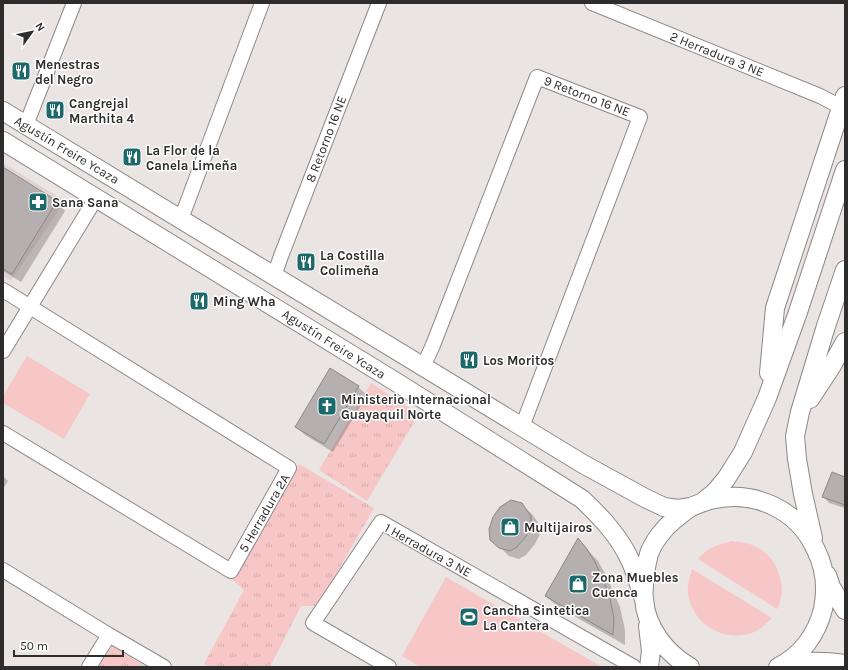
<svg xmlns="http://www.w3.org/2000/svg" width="848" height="670" viewBox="0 0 848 670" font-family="Karla,sans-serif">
  <defs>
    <pattern id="park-tufts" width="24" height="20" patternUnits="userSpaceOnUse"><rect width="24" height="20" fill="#f7c7c7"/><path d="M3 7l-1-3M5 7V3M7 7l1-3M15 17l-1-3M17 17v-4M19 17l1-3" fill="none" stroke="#d4abab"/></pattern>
  </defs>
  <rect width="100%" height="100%" fill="#eae4e3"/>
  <path fill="#e2d3d3" d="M3,163L65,201L11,281L3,276Z"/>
  <path fill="#f7c7c7" d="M27,356L90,394L64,439L3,403V396Z
    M732,541C744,543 752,543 762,550C779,562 788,590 777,609L698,559C708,547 718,545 732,541Z
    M692,569L772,618C768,622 764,626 760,629C733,645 697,630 689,599C686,589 689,578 692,569Z
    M446,577L602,667H420L402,656Z"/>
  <path fill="url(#park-tufts)" d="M371,383L419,414L367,501L319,470Z
    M299,464L374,508L318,606H301L270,667H208L204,664L244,590L230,578Z
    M112,646L146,667H99Z"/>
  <path fill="#0003" d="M3,168L57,202L65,211L21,282L3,271Z
    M358,387L367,395L333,452L305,435L296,427Z
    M3,476L8,481L3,489Z
    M845,478V508L829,503L824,497Z
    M521,504L531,513L537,521L539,526L540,534L535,544L526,555L519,559L509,556L491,539Z
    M578,540L598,561L606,575L620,607L625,630V645L558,607L546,596Z"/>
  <path fill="#b5afaf" stroke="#8d8888" d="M3,167L57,201L12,274L3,269Z
    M330,368L359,386L324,444L295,427Z
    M832,472L845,477V505L822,497Z
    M511,500L522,503L528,512L531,516V525L526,536L517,547L510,551L499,548L490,540L489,529L493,517L500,507Z
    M578,538L587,549L595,562L609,594L614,618L613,635L545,596Z"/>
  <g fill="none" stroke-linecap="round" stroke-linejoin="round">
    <g stroke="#8e8888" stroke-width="16">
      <path id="minor" d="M592,3L820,96L841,107
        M26,125L74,3
        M181,219L262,3
        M274,276L281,256L379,3
        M3,290L289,468L231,571L3,433
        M3,351L96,198
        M423,367L433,345L537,77L640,117L522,427
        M3,570L109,635L164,667
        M89,667L109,635
        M389,667L313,623L381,522L634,667"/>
    </g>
    <g stroke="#8e8888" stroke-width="20">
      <path id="major" d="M3,111L583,464L645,498L664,507L678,509L691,507
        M3,141L396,382L582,499C601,517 619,536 630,560C636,572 639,586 644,599
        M769,373L775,308L845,96
        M810,399L831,367L845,342
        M704,501L715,492L726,479L743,452L767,398L797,315L845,170
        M813,538L803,494L797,459L795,436L800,412L826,326L845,270
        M827,575L831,587L845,610
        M648,626L651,651L649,667
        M784,664C804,661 825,661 845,664
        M690,667C666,653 646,628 644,599C643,594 644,589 644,584C645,574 646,564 649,554C653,542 664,528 674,520C679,516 685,511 691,507C697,504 704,502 710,500C753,489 798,509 816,550C825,568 827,589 823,609C817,634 801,656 778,667"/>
    </g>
    <use href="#minor" stroke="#fff" stroke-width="14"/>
    <use href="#major" stroke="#fff" stroke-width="18"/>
  </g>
  <defs>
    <g id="restaurant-square" transform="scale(1)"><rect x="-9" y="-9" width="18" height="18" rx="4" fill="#1c696c" stroke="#fff"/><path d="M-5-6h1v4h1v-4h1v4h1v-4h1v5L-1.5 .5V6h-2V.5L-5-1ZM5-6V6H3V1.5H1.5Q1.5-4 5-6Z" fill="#fff"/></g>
    <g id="pharmacy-square" transform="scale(1)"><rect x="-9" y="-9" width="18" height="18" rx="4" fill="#1c696c" stroke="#fff"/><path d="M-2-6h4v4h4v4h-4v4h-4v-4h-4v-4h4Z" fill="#fff"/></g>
    <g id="church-square" transform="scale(1)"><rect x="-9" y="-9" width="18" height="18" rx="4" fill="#1c696c" stroke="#fff"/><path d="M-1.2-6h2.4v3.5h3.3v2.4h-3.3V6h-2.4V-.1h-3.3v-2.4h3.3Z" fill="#fff"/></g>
    <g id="shop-square" transform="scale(1)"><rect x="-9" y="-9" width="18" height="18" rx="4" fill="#1c696c" stroke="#fff"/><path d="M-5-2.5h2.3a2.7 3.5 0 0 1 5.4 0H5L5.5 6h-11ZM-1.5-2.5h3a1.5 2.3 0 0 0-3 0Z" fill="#fff"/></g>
    <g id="stadium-square" transform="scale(1)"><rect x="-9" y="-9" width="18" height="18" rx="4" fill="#1c696c" stroke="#fff"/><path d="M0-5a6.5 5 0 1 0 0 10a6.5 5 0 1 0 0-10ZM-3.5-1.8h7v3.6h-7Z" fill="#fff"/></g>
  </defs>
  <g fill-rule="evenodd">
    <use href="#restaurant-square" x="21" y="71"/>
    <use href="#restaurant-square" x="55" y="110"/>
    <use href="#restaurant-square" x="132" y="157"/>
    <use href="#pharmacy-square" x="38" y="202"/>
    <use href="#restaurant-square" x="306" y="262"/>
    <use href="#restaurant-square" x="199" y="301"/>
    <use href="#restaurant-square" x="469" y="360"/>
    <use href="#church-square" x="327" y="406"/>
    <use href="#shop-square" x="510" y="527"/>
    <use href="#shop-square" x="578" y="584"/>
    <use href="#stadium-square" x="469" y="617"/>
  </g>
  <g text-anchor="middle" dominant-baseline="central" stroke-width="3" stroke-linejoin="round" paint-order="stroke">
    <g font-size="13" fill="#2e2c2c" stroke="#fff">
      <text transform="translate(717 54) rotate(22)">2 Herradura 3 NE</text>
      <text transform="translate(587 96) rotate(21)">9 Retorno 16 NE</text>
      <text transform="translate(326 139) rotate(-69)">8 Retorno 16 NE</text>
      <text transform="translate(67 150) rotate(31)">Agustín Freire Ycaza</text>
      <text transform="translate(334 344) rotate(32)">Agustín Freire Ycaza</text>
      <text transform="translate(264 513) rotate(-60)">5 Herradura 2A</text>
      <text transform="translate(428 550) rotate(29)">1 Herradura 3 NE</text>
    </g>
    <g font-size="13" font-weight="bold" fill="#2e2c2c" stroke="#fff" text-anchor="start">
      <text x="35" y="64">Menestras<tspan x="35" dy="15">del Negro</tspan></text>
      <text x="69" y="103">Cangrejal<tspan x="69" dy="15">Marthita 4</tspan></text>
      <text x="146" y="150">La Flor de la<tspan x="146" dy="15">Canela Limeña</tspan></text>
      <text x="52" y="202">Sana Sana</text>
      <text x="320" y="255">La Costilla<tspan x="320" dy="15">Colimeña</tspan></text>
      <text x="213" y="301">Ming Wha</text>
      <text x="483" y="360">Los Moritos</text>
      <text x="341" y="399">Ministerio Internacional<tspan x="341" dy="15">Guayaquil Norte</tspan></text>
      <text x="524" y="527">Multijairos</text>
      <text x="592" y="577">Zona Muebles<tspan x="592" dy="15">Cuenca</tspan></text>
      <text x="483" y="610">Cancha Sintetica<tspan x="483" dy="15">La Cantera</tspan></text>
    </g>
  </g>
  <rect width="848" height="670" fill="none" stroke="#2e2c2c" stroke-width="8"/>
  <g transform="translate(32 32) rotate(57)" stroke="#ffffff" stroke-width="3" paint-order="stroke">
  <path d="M0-3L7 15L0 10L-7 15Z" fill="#2e2c2c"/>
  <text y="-6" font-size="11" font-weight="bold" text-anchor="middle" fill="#2e2c2c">N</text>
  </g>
  <path d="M14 650v6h109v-6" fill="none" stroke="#2e2c2c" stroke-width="2"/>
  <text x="20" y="650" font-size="12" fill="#2e2c2c" stroke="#ffffff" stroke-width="3" paint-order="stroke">50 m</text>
</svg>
